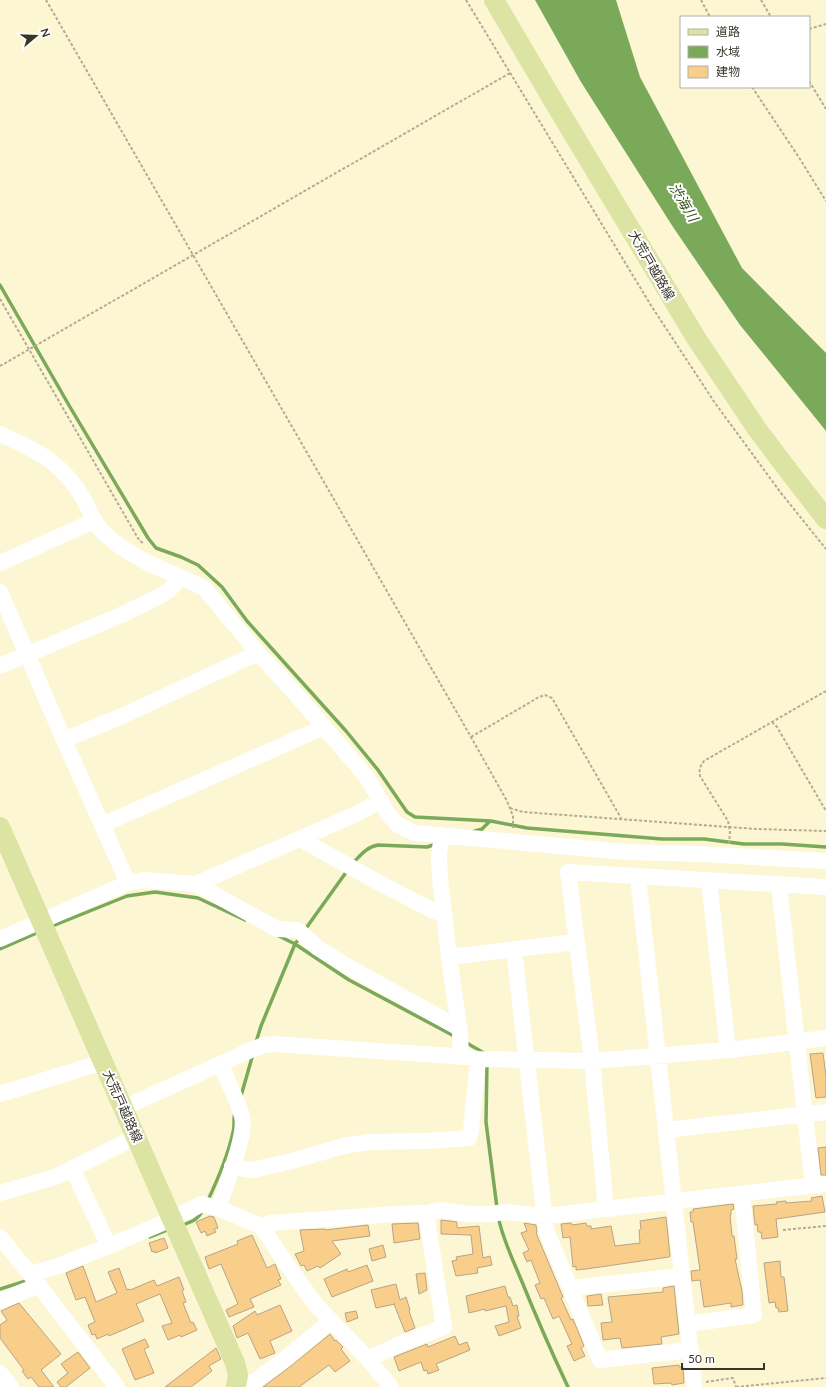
<svg xmlns="http://www.w3.org/2000/svg" width="826" height="1387" viewBox="0 0 826 1387" font-family="Lato,'Noto Sans JP',sans-serif">
  <rect width="100%" height="100%" fill="#fdf6d3"/>
  <path fill="#7aaa59" d="M535,0H616L640,77L742,268L826,353V431L740,325L673,227L581,82Z"/>
  <g fill="none" stroke-linecap="round" stroke-linejoin="round">
    <path stroke="#7aaa59" stroke-width="3.5" d="M0,285L70,407L148,538L156,548L181,557L198,565L222,587L247,621L346,731L378,770L407,812L415,817L491,821L527,828L662,839H704L744,844H782L826,847
      M472,832L482,829L490,821
      M352,864C360,856 366,847 378,845L427,847L436,844
      M50,927L127,896L155,892L198,898L245,920
      M304,931L347,871
      M277,935L295,944L349,980L456,1037
      M0,949L39,932
      M256,1042L261,1026L295,944L300,937
      M465,1042L484,1053
      M487,1063L486,1122L497,1208
      M241,1096L253,1054
      M208,1200C218,1179 228,1155 233,1132C235,1126 233,1119 235,1113
      M498,1216C502,1237 512,1258 520,1277C535,1314 551,1351 568,1387
      M182,1225C192,1222 199,1219 203,1209
      M150,1237L170,1229
      M0,1289L29,1280"/>
  </g>
  <path fill="#f9ce8b" stroke="#b7a487" d="M823,1053L826,1076V1097L816,1098L810,1054Z
    M826,1147V1175H821L818,1148Z
    M822,1196L825,1212L776,1219L778,1237L762,1239L761,1232H758L757,1224L755,1225L753,1206L777,1204L776,1202L786,1201V1203L812,1201L811,1198Z
    M733,1204L734,1209L731,1210V1215H730L732,1236H734L737,1259H735L742,1291L743,1305L731,1307V1303L704,1307L700,1280L692,1281L691,1271L700,1270L693,1222H691L690,1212H693V1209Z
    M210,1216L214,1217L218,1228L214,1229L216,1232L207,1236L205,1231L201,1233L196,1222Z
    M666,1217L670,1256L669,1257L586,1269L576,1270V1266L573,1267L570,1237L563,1238L561,1224L571,1223L572,1225L586,1223L587,1226H591V1229L611,1226L615,1246L640,1243L639,1230L641,1229L640,1221Z
    M441,1220L457,1222V1228L479,1226L483,1258L490,1256L492,1265L477,1268L478,1273L456,1276L452,1261L457,1260L456,1257L473,1254L471,1235L441,1234Z
    M418,1223L420,1239L394,1243L392,1224Z
    M524,1223L536,1225L537,1232L536,1233L563,1297L561,1298L571,1320L573,1319L584,1346L581,1348L585,1356L574,1361L567,1346L572,1344L559,1316L553,1319L544,1298L541,1299L535,1285L540,1283L531,1260L527,1262L523,1253L529,1250L521,1233L527,1231Z
    M368,1225L370,1236L332,1241L341,1254L320,1268L318,1266L307,1271L304,1265L301,1266L295,1254L304,1251L300,1230L325,1229V1230Z
    M252,1235L267,1268L275,1264L281,1279L278,1280L281,1285L250,1299L254,1307L229,1317L226,1310L238,1304L221,1264L209,1269L205,1257L238,1244L237,1241Z
    M164,1238L168,1248L155,1253V1251L152,1252L149,1243Z
    M383,1245L386,1257L372,1261L369,1249Z
    M780,1261L781,1277H784L788,1311L779,1312L778,1308H776L775,1302L769,1303L764,1263Z
    M367,1265L373,1281L332,1297L324,1279L347,1269L348,1272Z
    M83,1266L96,1302L117,1293L108,1272L119,1268L127,1290L129,1289L130,1290L154,1280L157,1286L179,1277L184,1290L182,1291L186,1302L183,1303L191,1323L193,1322L197,1330L181,1337L180,1335L168,1340L162,1326L172,1323L160,1294L136,1304L144,1321L109,1336L108,1334L97,1339L95,1334L92,1335L88,1325L95,1322L85,1297L76,1300L66,1273Z
    M425,1273L427,1290L419,1294L416,1274Z
    M396,1284L400,1300L406,1297L410,1310L409,1311L415,1328L405,1332L394,1304H395L376,1308L371,1290Z
    M505,1286L508,1297H510L513,1306L517,1305L519,1316H517L521,1328L499,1336L495,1326L509,1322L506,1306L485,1311V1309L469,1313L466,1296Z
    M674,1286L679,1334L661,1337L662,1344L622,1348L620,1338L603,1340L601,1323L612,1322L608,1297L663,1292V1288Z
    M601,1294L603,1305L588,1306L587,1296Z
    M19,1303L61,1354L41,1370L54,1387H39L31,1377L28,1379L22,1371L24,1370L0,1338V1325L7,1320L1,1311Z
    M280,1305L292,1331L270,1341L275,1353L260,1359L248,1333L237,1338L233,1326L255,1311L257,1315Z
    M356,1311L358,1318L347,1322L345,1313Z
    M330,1334L335,1341L336,1340L343,1347L341,1349L350,1361L335,1372L329,1365L299,1387H263L291,1366Z
    M455,1336L459,1345L467,1342L470,1350L436,1364L439,1370L428,1374L427,1370L424,1371L421,1362L399,1371L394,1357L427,1344L428,1347Z
    M145,1339L149,1347L144,1349L154,1373L135,1380L122,1349Z
    M216,1348L221,1359L209,1366L212,1371L191,1387H165Z
    M78,1352L90,1368L66,1387H61L57,1382L68,1373L61,1364Z
    M679,1365V1367H683L684,1383L672,1385L671,1383L654,1384L652,1368Z"/>
  <g fill="none" stroke-linecap="round" stroke-linejoin="round">
    <path stroke="#b2ad92" stroke-width="2" stroke-dasharray="3 2" stroke-linecap="butt" d="M46,0L471,737L507,801L513,816V828
      M466,0L652,307L715,403L781,493L826,549
      M701,0L710,17
      M761,0L771,17
      M809,29L826,24
      M809,81L826,109
      M752,87L798,156L826,201
      M0,299L139,540L144,544
      M0,366L510,73
      M772,722L777,727L826,811
      M471,737L539,697L545,695L552,698L621,818
      M510,808L523,812L756,829L826,831
      M729,844L730,832L728,821L700,776C699,769 700,766 704,761L826,691
      M783,1230L826,1226
      M706,1382L733,1378L736,1387
      M736,1387L826,1378"/>
    <path stroke="#fff" stroke-width="16" d="M0,434C36,450 62,462 83,498C90,511 95,526 107,536C134,560 168,571 200,586L205,589L258,653L294,692L366,776L388,814L398,825L415,833L626,852L700,854L826,861
      M0,563L94,521
      M0,592L64,740L128,883
      M0,666L121,615L160,596L169,590L181,577
      M64,740L120,717L258,653
      M102,825L324,727
      M442,835L439,855L440,879L449,957L460,1033L461,1057
      M300,839L385,886L432,910L445,915
      M638,877L694,1383
      M709,881L728,1050
      M196,884L354,815L381,801
      M779,885L813,1186
      M0,939L128,883L144,880L196,884L277,929L298,930L318,948L345,965L459,1028
      M514,949L546,1230L600,1360L691,1350
      M449,957L576,942
      M0,1094L103,1062
      M123,1108L251,1050L264,1045L274,1044L468,1057L478,1059L592,1061L728,1050L826,1038
      M666,1130L826,1112
      M232,1166L244,1169L252,1170L292,1161L343,1146L369,1142L427,1141L469,1138L471,1131L478,1059
      M72,1168L109,1246
      M0,1193L55,1177L136,1137
      M218,1208C225,1187 247,1135 242,1116C237,1099 227,1081 221,1064
      M606,1209L592,1061L568,872L826,887
      M261,1226L271,1223L395,1214L426,1213L441,1210L469,1214H489L506,1212L545,1216L826,1184
      M0,1237L30,1274L117,1387
      M30,1274L55,1267L109,1246L172,1219L202,1204L218,1208L261,1226L283,1259L316,1305L368,1359L391,1387
      M571,1288L682,1276
      M0,1301L39,1285
      M688,1324L754,1315L742,1194
      M368,1359L400,1344L444,1327L426,1213
      M0,1373L11,1387
      M238,1382L251,1384L285,1359L331,1321"/>
    <path stroke="#dce4a4" stroke-width="20" d="M494,0L554,102L696,338L757,429L791,474L826,519
      M0,827L235,1363L238,1375L236,1387"/>
  </g>
  <g text-anchor="middle" dominant-baseline="central" stroke-width="4" stroke-linejoin="round" paint-order="stroke">
    <g font-size="13" fill="#393629" stroke="#fff">
      <text transform="translate(652 265) rotate(60)">大荒戸越路線</text>
      <text transform="translate(123 1106) rotate(66)">大荒戸越路線</text>
    </g>
    <g font-size="14" font-style="italic" fill="#33531b" stroke="#fff">
      <text transform="translate(684 202) rotate(59)">渋海川</text>
    </g>
  </g>
  <rect x="680" y="16" width="130" height="72" fill="#ffffff" stroke="#b0afa9"/>
  <rect x="688" y="29" width="20" height="6" fill="#dce4a4" stroke="#b0afa9"/>
  <text x="716" y="36" font-size="12" fill="#393629">道路</text>
  <rect x="688" y="46" width="20" height="12" fill="#7aaa59" stroke="#b0afa9"/>
  <text x="716" y="56" font-size="12" fill="#393629">水域</text>
  <rect x="688" y="66" width="20" height="12" fill="#f9ce8b" stroke="#b0afa9"/>
  <text x="716" y="76" font-size="12" fill="#393629">建物</text>
  <g transform="translate(36 36) rotate(71)" stroke="#ffffff" stroke-width="3" paint-order="stroke">
  <path d="M0-3L7 15L0 10L-7 15Z" fill="#393629"/>
  <text y="-6" font-size="11" font-weight="bold" text-anchor="middle" fill="#393629">N</text>
  </g>
  <path d="M682 1363v6h82v-6" fill="none" stroke="#393629" stroke-width="2"/>
  <text x="688" y="1363" font-size="12" fill="#393629" stroke="#ffffff" stroke-width="3" paint-order="stroke">50 m</text>
</svg>
